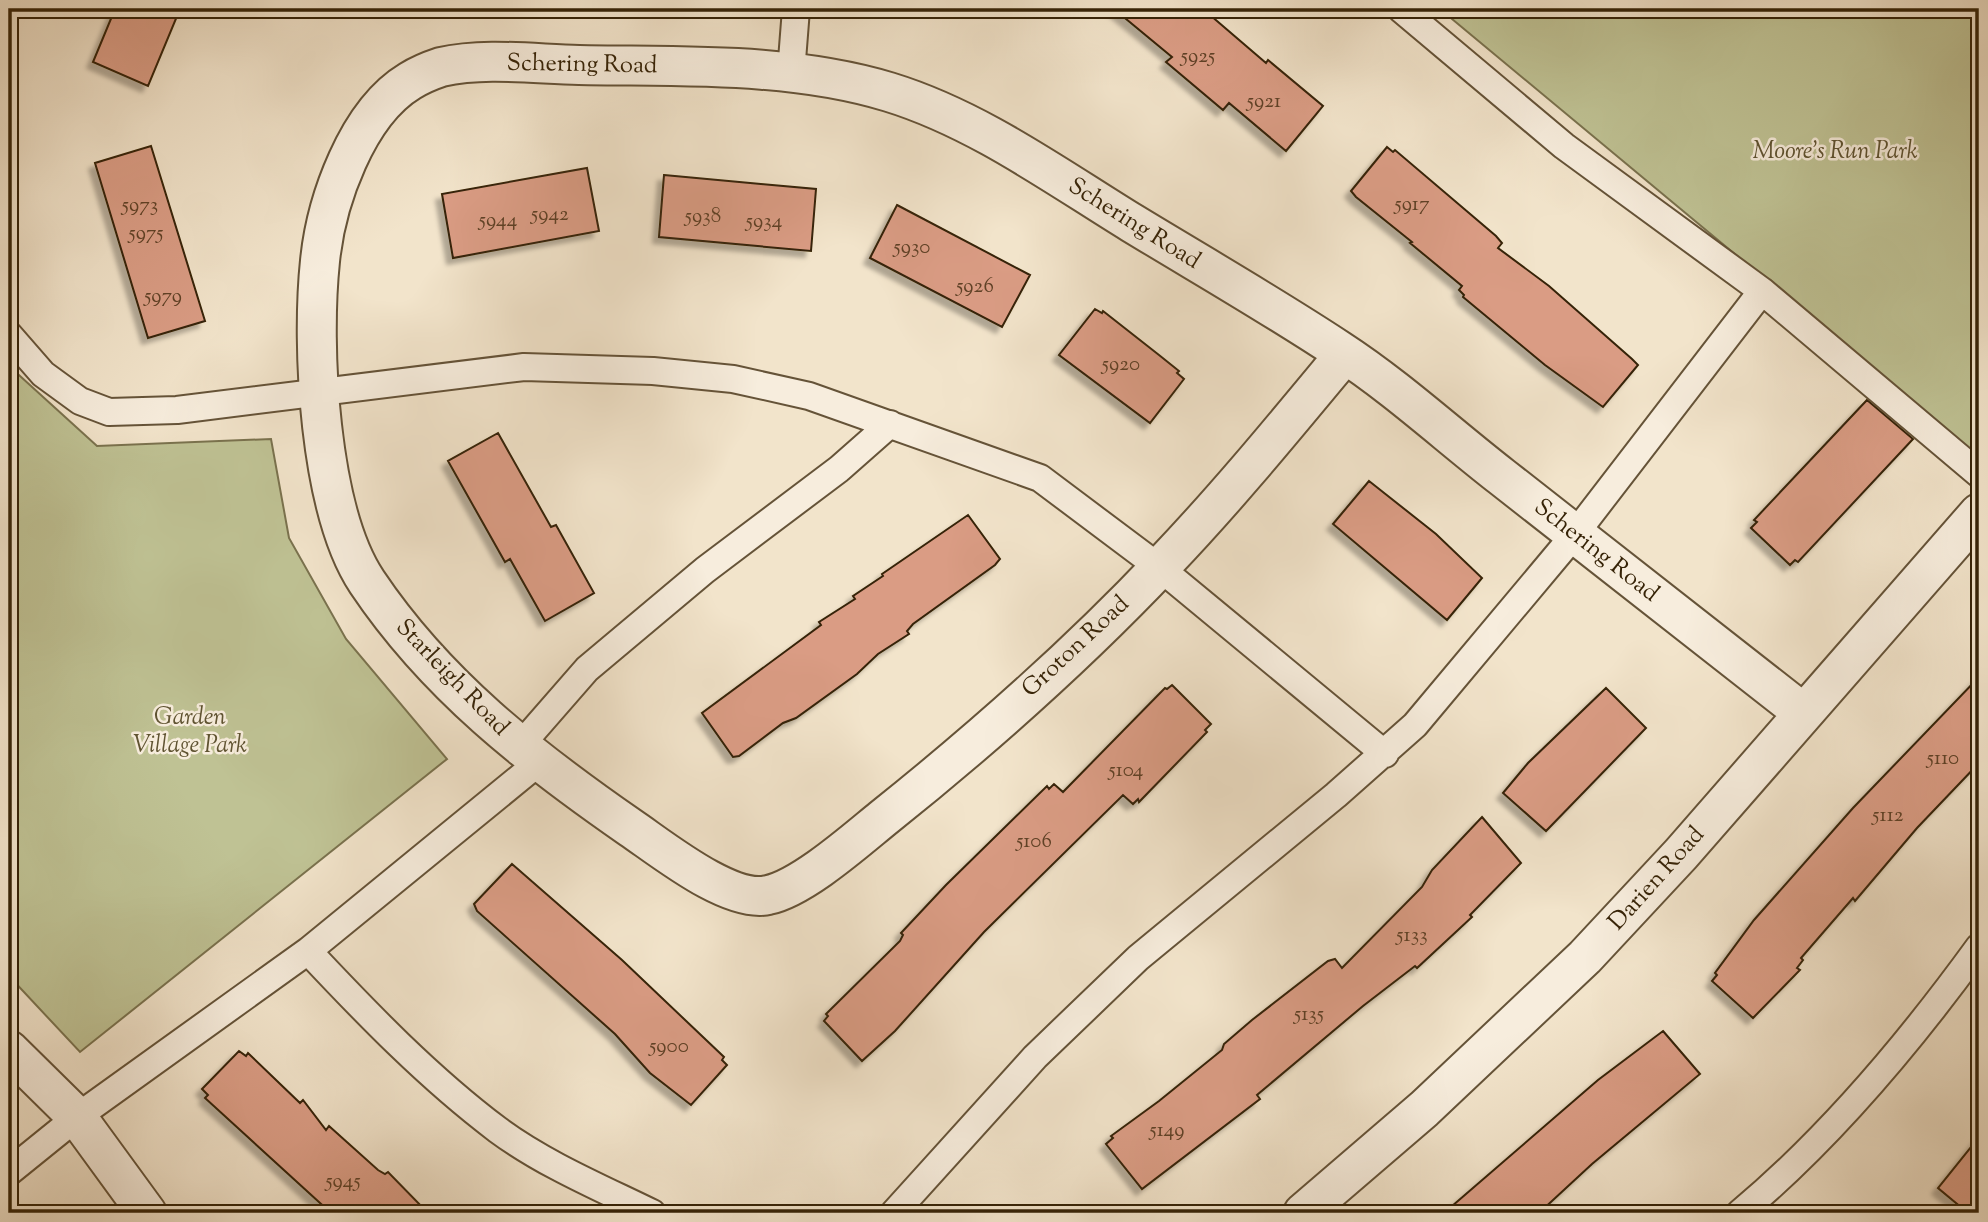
<svg xmlns="http://www.w3.org/2000/svg" width="1988" height="1222" viewBox="0 0 1988 1222" font-family="'Sorts Mill Goudy',serif">
  <defs>
    <filter id="shadow"><feDropShadow dx="-6" dy="6" stdDeviation="2" flood-color="#0004"/></filter>
  </defs>
  <rect width="100%" height="100%" fill="#f2e4cb"/>
  <filter id="stains"><feTurbulence type="fractalNoise" baseFrequency=".00286" numOctaves="4"/><feColorMatrix values="0 0 0 0 .2 0 0 0 0 .09 0 0 0 0 .02 0 0 0 .5 -.17"/></filter>
  <radialGradient id="worn" r=".72"><stop offset=".6" stop-color="#630" stop-opacity="0"/><stop offset="1" stop-color="#630" stop-opacity=".3"/></radialGradient>
  <path fill="#bfc294" stroke="#7a724e" stroke-width="2" d="M1440,9H1979V457Z
    M9,366L97,446L271,439L289,538L346,639L447,759L80,1052L9,976Z"/>
  <path fill="#da9c84" stroke="#362307" stroke-width="2" filter="url(#shadow)" d="M115,9H180L148,86L93,62Z
    M1114,9H1203L1266,63L1268,60L1323,106L1286,151L1229,103L1223,110L1166,62L1172,57Z
    M151,146L205,321L148,338L95,163Z
    M1387,147L1393,152L1395,150L1496,236L1502,243L1498,248L1549,286L1632,359L1638,365L1603,407L1545,365L1463,297L1464,295L1459,290L1462,286L1410,243L1412,242L1356,197L1351,191Z
    M587,168L599,231L453,258L442,194Z
    M664,175L816,189L811,251L659,237Z
    M897,205L1030,275L1002,327L870,258Z
    M1095,309L1102,313L1103,311L1159,355L1179,371L1177,373L1184,379L1150,423L1059,355Z
    M1867,400L1913,439L1798,562L1795,560L1790,565L1751,528L1757,522L1754,520Z
    M498,433L551,527L556,525L594,593L545,621L510,559L505,562L448,461Z
    M1369,481L1436,534L1482,578L1447,620L1333,524Z
    M968,515L1000,559L995,565L913,624L907,631L909,634L878,654L857,674L796,718L783,723L739,756L733,757L702,713L821,625L819,622L855,599L853,596L883,576L882,574Z
    M1979,677V763L1917,828L1855,901L1853,898L1801,958L1803,960L1797,968L1800,970L1753,1018L1712,981L1717,975L1715,973L1754,920L1853,808Z
    M1172,685L1211,724L1205,730L1207,732L1139,802L1138,799L1133,804L1123,795L984,932L895,1031L862,1061L824,1021L828,1016L826,1014L900,941L903,935L901,933L946,885L1047,786L1049,789L1054,784L1063,792L1165,688L1167,689Z
    M1606,688L1646,728L1546,831L1503,793L1528,763Z
    M1482,817L1521,863L1470,915L1472,917L1417,968L1415,966L1363,1006L1257,1095L1260,1099L1142,1189L1106,1144L1113,1138L1111,1136L1159,1101L1222,1050L1224,1044L1252,1020L1328,961L1335,959L1342,968L1422,887L1432,870Z
    M512,864L622,960L724,1057L722,1060L727,1065L691,1105L650,1073L615,1034L477,911L474,904Z
    M1663,1031L1700,1074L1592,1164L1539,1213H1444L1598,1080Z
    M239,1051L246,1056L248,1053L300,1103L303,1100L326,1130L329,1126L378,1170L385,1174L388,1172L428,1213H331L205,1098L208,1095L202,1089Z
    M1979,1137V1213H1968L1938,1188Z"/>
  <g fill="none" stroke-linecap="round" stroke-linejoin="round">
    <g stroke="#655338" stroke-width="30">
      <path id="service" d="M1401,9L1564,146L1762,291L1979,474
        M791,73L796,9
        M9,335L43,374L80,401L109,412L177,410L524,367L653,371L733,379L809,396L1040,478L1160,568L1385,754
        M519,747L587,669L705,570L839,469L890,424
        M308,951C368,1015 429,1078 498,1130C544,1164 601,1188 652,1213
        M9,1172L77,1117L308,951L538,763
        M894,1213L1035,1057L1138,958L1336,795L1415,725L1575,534L1762,291
        M1740,1213C1831,1137 1910,1042 1979,947"/>
    </g>
    <g stroke="#655338" stroke-width="42">
      <path id="minor" d="M1345,354C1286,425 1228,496 1164,563C1077,655 981,740 882,819C855,841 802,888 768,895C730,904 662,849 631,828C530,758 436,685 367,582C319,510 311,346 320,261C326,201 357,113 410,81C418,76 432,70 441,67C485,57 535,64 579,65C682,67 790,62 889,92C977,119 1054,175 1132,223C1201,265 1271,305 1339,350C1396,387 1448,435 1502,477C1602,556 1702,634 1802,712
        M9,1050L77,1117L147,1213
        M1303,1213L1424,1109L1585,957L1681,854L1979,513"/>
    </g>
    <use href="#service" stroke="#f7eddd" stroke-width="26"/>
    <use href="#minor" stroke="#f7eddd" stroke-width="38"/>
  </g>
  <g text-anchor="middle" dominant-baseline="central" stroke-width="5" stroke-linejoin="round" paint-order="stroke">
    <g font-size="21" fill="#5f4126">
      <text x="1198" y="57">5925</text>
      <text x="1264" y="102">5921</text>
      <text x="1412" y="205">5917</text>
      <text x="140" y="206">5973</text>
      <text x="550" y="215">5942</text>
      <text x="703" y="217">5938</text>
      <text x="498" y="221">5944</text>
      <text x="764" y="222">5934</text>
      <text x="146" y="234">5975</text>
      <text x="912" y="248">5930</text>
      <text x="975" y="287">5926</text>
      <text x="163" y="297">5979</text>
      <text x="1121" y="365">5920</text>
      <text x="1943" y="759">5110</text>
      <text x="1126" y="771">5104</text>
      <text x="1888" y="816">5112</text>
      <text x="1034" y="842">5106</text>
      <text x="1412" y="936">5133</text>
      <text x="1309" y="1015">5135</text>
      <text x="669" y="1047">5900</text>
      <text x="1167" y="1131">5149</text>
      <text x="343" y="1182">5945</text>
    </g>
    <g font-size="24" fill="#362307" stroke="#f7eddd">
      <text transform="translate(582 65) rotate(1)">Schering Road</text>
      <text transform="translate(1134 224) rotate(32)">Schering Road</text>
      <text transform="translate(1596 551) rotate(38)">Schering Road</text>
      <text transform="translate(1076 647) rotate(-43)">Groton Road</text>
      <text transform="translate(452 678) rotate(46)">Starleigh Road</text>
      <text transform="translate(1657 879) rotate(-48)">Darien Road</text>
    </g>
    <g font-size="24" font-style="italic" fill="#5f5331" stroke="#f7eddd">
      <text x="1835" y="152">Moore's Run Park</text>
      <text x="190" y="718">Garden<tspan x="190" dy="28">Village Park</tspan></text>
    </g>
  </g>
  <rect width="1988" height="1222" fill="none" stroke="#f2e4cb" stroke-width="35"/>
  <rect x="10" y="10" width="1967" height="1201" fill="none" stroke="#362307" stroke-width="3.5"/>
  <rect x="18" y="18" width="1953" height="1187" fill="none" stroke="#362307" stroke-width="2"/>
  <rect width="100%" height="100%" filter="url(#stains)"/>
  <rect width="100%" height="100%" fill="url(#worn)"/>
</svg>
